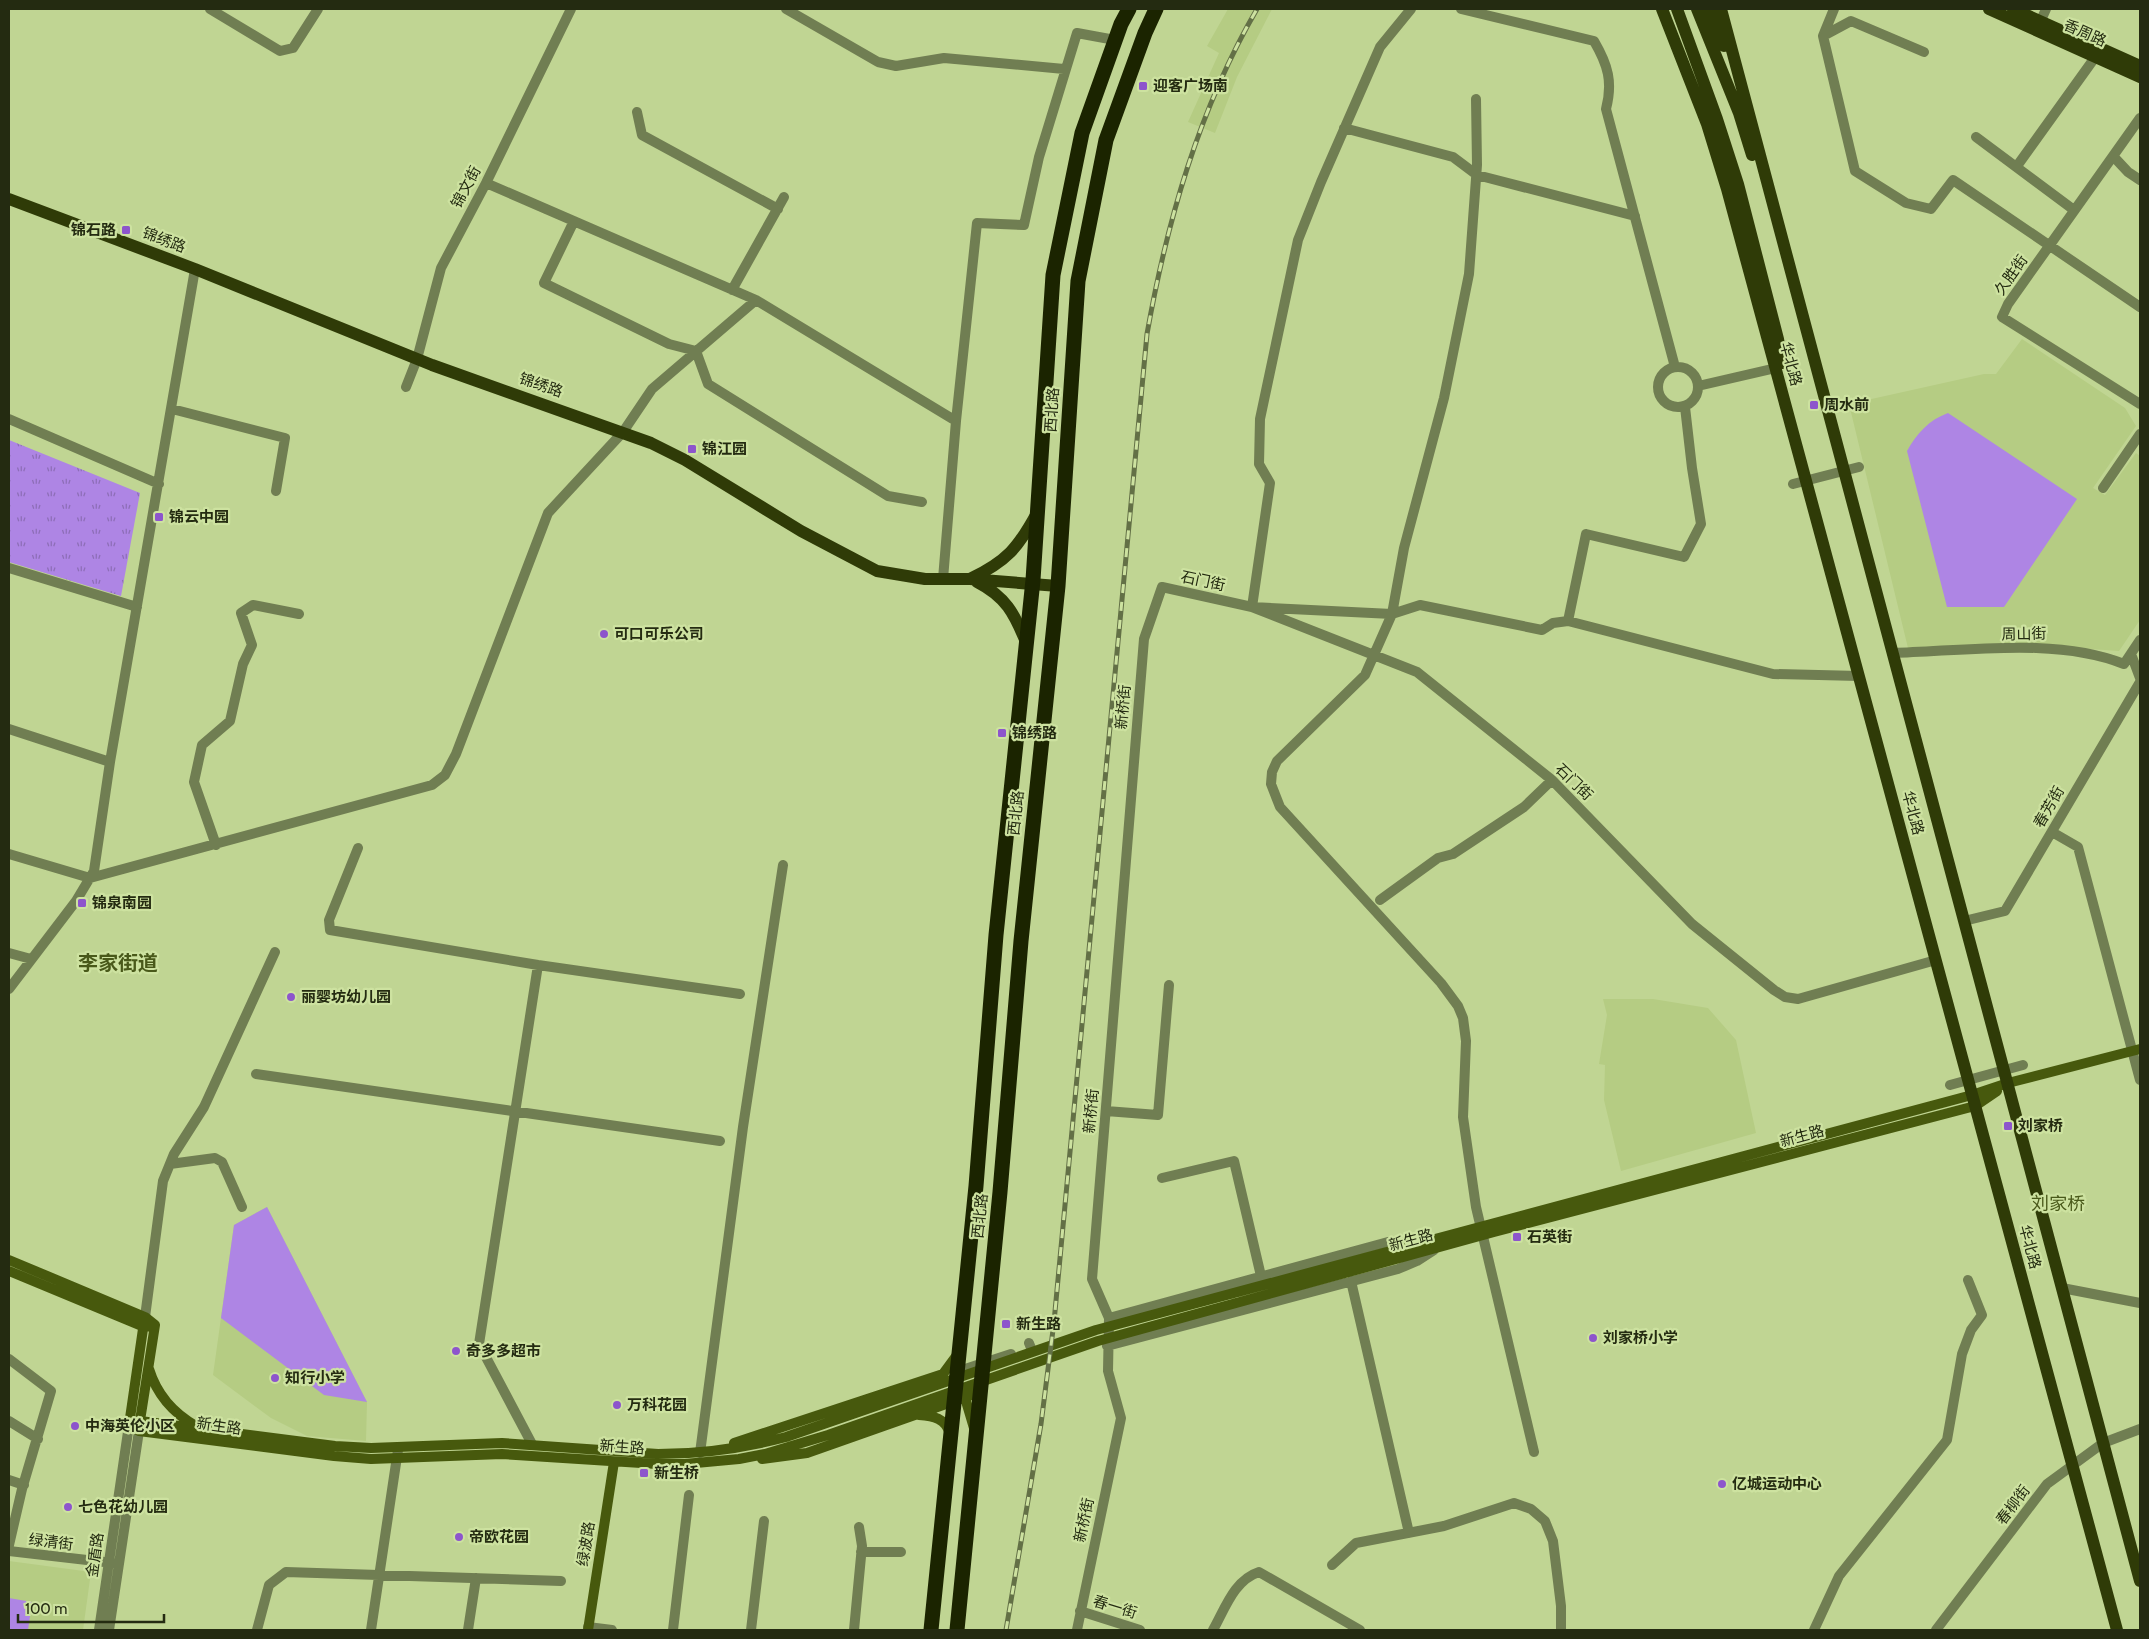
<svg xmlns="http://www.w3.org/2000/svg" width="2149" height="1639" viewBox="0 0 2149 1639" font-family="Cabin,'Noto Sans SC',sans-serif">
  <defs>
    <pattern id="grass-tufts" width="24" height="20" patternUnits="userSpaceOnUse" patternTransform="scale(1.25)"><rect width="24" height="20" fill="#ae85e4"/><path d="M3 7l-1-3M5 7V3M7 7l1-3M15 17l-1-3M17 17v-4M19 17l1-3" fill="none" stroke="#8d6db7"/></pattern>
  </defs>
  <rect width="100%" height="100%" fill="#c0d593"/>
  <path fill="#b5cc83" d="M1228,9H1272L1237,77L1215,133L1188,122L1219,53L1207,46Z
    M2022,339L2125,408L2136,426L2093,488L2105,495L2136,453L2140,456V620L2119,651L2046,646L1908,648L1849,404L1984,374H1996Z
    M1603,999H1653L1708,1008L1736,1040L1756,1133L1621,1171L1604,1100L1605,1065L1599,1064L1607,1015Z
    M267,1207L367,1402L366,1441L307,1436L271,1418L213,1375L234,1225Z
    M9,1561L91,1572L83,1630H9Z"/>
  <path fill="url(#grass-tufts)" d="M9,440L140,493L121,596L9,562Z"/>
  <path fill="#ae85e4" d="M1948,413L2077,499L2004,607H1947L1907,451C1917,433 1929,420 1948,413Z
    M267,1207L367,1402L324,1395L221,1318L234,1225Z
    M9,1598L32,1602L28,1630H9Z"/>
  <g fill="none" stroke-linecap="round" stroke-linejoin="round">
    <path stroke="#707e52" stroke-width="10" d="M210,9L280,51L293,48L318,9
      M786,9L878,62L896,66L944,58L1064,69
      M1411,9L1380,47L1321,182L1298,240L1260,419L1259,464L1270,483L1252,607L1392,614L1420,605L1542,630L1553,623L1568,621L1773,674L1859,676
      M1461,9L1594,41C1608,65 1613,82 1606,109L1675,367
      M1834,9L1823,36L1855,171L1906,203L1931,209L1953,180L2140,307
      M2038,27L2046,9
      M1823,36L1851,21L1924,52
      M1476,99L1477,165L1469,274L1444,398L1404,548L1392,614L1365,675L1277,761L1272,772L1271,784L1280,807L1441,983L1458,1006L1463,1018L1466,1041L1463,1117L1476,1207L1534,1452
      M637,112L642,135L778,209
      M2140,118L2008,304L2002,317L2140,404
      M1344,128L1453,157L1477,175L1635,216
      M1976,137L2074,210
      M2113,156L2128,172L2140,180
      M2017,166L2096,56
      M486,183L756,300L956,421
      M574,221L544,283L669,344L696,351L708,384L888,496L922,502
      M732,290L784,197
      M1658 387a20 20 0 1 1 40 0a20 20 0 1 1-40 0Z
      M1698,386L1776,368
      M406,387L417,359L441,268L486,183L571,9
      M172,409L285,438L276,491
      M9,419L159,484
      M1793,484L1859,467
      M2103,488L2140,434
      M9,568L137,607
      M943,579L956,421L977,223L1024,225L1039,157L1077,33L1115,40
      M1568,621L1586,534L1684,557L1701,524L1692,468L1685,407
      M1893,653C1965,651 2057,637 2124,664L2140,640
      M2131,654L2140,678
      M9,729L110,762
      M2052,832L2078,847L2140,1080
      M216,845L194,782L202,745L230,721L243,664L252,645L241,613L253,605L299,614
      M358,848L329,920L330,930L538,965L740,994
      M9,854L90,878L432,785L445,775L456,754L548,513L623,432L652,389L756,300
      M1380,900L1438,858L1453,854L1524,807L1552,780
      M1964,921L2005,911L2140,682
      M9,953L31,959
      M9,989L76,901L94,871L110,762L195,269
      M256,1074L720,1141
      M1950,1085L2023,1065
      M1106,1111L1158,1115L1169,985
      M170,1164L215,1158L222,1162L242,1207
      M1162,1178L1234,1161L1261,1276
      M1351,1281L1409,1533
      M2062,1288L2140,1303
      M145,1317L163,1181L174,1154L204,1107L275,952
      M1109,1318L1388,1242L1428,1239
      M1029,1343L1031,1348
      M1107,1346L1398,1269L1417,1261L1434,1250
      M9,1359L51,1391L22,1489L9,1545
      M962,1370L1011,1354
      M9,1421L38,1439
      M532,1444L479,1344L538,965
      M700,1453L743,1127L783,865
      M9,1480L24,1485
      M9,1551L113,1563
      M861,1552H901
      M1332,1565L1356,1543L1444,1526L1514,1503L1531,1509L1545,1521L1553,1541L1561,1606V1630
      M1080,1611L1140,1630
      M588,1627L612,1630
      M99,1630L129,1425
      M109,1630L139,1431
      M257,1630L269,1585L286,1572L561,1581
      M371,1630L398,1450
      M468,1630L476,1578
      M673,1630L689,1495
      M751,1630L764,1521
      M854,1630L862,1546L859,1527
      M1077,1630L1121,1418L1108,1371L1109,1318L1092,1279L1144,639L1162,587L1252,607L1417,672L1552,780L1692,924L1774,990L1785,997L1798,999L1936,960
      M1213,1630C1225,1609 1234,1580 1259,1572L1360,1630
      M1814,1630L1839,1576L1947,1440L1962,1354L1971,1330L1982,1315L1968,1280
      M1936,1630L2047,1484L2103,1443L2140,1429"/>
    <path stroke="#47590d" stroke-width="10" d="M9,1260L145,1317L155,1325
      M9,1271L144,1327L155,1325
      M149,1369C157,1395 173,1413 196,1426
      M963,1391L974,1428
      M919,1415C933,1416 946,1418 950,1434
      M129,1425L140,1421L335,1446L371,1448L502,1443L658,1454C702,1454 744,1448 786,1437L1096,1330L1972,1095L2008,1083L2140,1049
      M129,1425L139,1431L334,1456L371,1459L502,1454L657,1464H685L739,1459L765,1454L828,1435L1098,1341L1494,1232L1975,1106L1997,1091
      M129,1425L144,1322
      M139,1427L155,1325
      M734,1443L943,1374L957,1355
      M762,1459L807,1453L980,1392
      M588,1630L614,1462"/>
    <path stroke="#2f3b07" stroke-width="12" d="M1662,9L1707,124L1727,189L2117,1630
      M1677,9L1717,119L1738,184L1778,339L1782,363
      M1697,9L1739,113L1752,155
      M1709,9L1724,46
      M1721,9L2140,1581
      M1989,9L2140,77
      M2013,9L2140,66
      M9,199L195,269L432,365L651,443L685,460L801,531L877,571L925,579H970L1058,586
      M970,579C1007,561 1018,548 1037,513
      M977,582C1006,597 1014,613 1026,642"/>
    <path stroke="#1b2400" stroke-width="15" d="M931,1630L976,1186L996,935L1033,580L1053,275L1082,133L1121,24L1129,9
      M957,1630L1000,1192L1021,941L1058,586L1078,281L1106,140L1145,33L1156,9"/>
    <g stroke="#637046" stroke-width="5">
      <path id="rail" d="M1006,1630L1041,1424L1054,1322L1147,334C1167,221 1199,109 1257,9"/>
    </g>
    <use href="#rail" stroke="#cde2a0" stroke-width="3" stroke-dasharray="9" stroke-linecap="butt"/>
  </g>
  <g fill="#8d55cc" stroke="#cde2a0" stroke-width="2">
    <rect x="1138" y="81" width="10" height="10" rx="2.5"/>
    <rect x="121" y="225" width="10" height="10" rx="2.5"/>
    <rect x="1809" y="400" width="10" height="10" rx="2.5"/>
    <rect x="687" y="444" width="10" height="10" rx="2.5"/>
    <rect x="154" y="512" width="10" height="10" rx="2.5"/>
    <circle cx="604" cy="634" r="5"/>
    <rect x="997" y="728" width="10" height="10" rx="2.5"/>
    <rect x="77" y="898" width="10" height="10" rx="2.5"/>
    <circle cx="291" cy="997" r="5"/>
    <rect x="2003" y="1121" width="10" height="10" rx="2.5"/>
    <rect x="1512" y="1232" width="10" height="10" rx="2.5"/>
    <rect x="1001" y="1319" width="10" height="10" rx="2.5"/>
    <circle cx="1593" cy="1338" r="5"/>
    <circle cx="456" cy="1351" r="5"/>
    <circle cx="275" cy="1378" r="5"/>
    <circle cx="617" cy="1405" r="5"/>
    <circle cx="75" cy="1426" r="5"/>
    <rect x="639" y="1468" width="10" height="10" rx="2.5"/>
    <circle cx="1722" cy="1484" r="5"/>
    <circle cx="68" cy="1507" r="5"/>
    <circle cx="459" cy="1537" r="5"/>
  </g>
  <g text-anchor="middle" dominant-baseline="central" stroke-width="4.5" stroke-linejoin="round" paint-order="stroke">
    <g font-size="15" fill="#242b11" stroke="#cde2a0">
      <text transform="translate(2085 33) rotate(24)">香周路</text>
      <text transform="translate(466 187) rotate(-62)">锦文街</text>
      <text transform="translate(164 240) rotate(21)">锦绣路</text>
      <text transform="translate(2011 275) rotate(-55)">久胜街</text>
      <text transform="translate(1791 364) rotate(75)">华北路</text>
      <text transform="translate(541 385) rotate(19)">锦绣路</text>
      <text transform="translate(1052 410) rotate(-86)">西北路</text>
      <text transform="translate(1203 581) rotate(12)">石门街</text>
      <text transform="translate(2024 634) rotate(-1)">周山街</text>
      <text transform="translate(1123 707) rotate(-85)">新桥街</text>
      <text transform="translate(1574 782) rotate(44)">石门街</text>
      <text transform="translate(2049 807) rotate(-60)">春芳街</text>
      <text transform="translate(1016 813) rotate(-84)">西北路</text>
      <text transform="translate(1913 813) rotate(75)">华北路</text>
      <text transform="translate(1091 1111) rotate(-85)">新桥街</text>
      <text transform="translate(1802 1136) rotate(-15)">新生路</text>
      <text transform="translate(980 1216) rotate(-84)">西北路</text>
      <text transform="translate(1411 1240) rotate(-15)">新生路</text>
      <text transform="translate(2030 1247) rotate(75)">华北路</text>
      <text transform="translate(219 1426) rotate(8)">新生路</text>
      <text transform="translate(622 1447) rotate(4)">新生路</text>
      <text transform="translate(2013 1505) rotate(-53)">春柳街</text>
      <text transform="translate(1084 1520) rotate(-78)">新桥街</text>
      <text transform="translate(51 1542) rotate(7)">绿清街</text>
      <text transform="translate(586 1544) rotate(-81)">绿波路</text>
      <text transform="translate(95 1555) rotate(-82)">金盾路</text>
      <text transform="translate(1115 1607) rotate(17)">春一街</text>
    </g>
    <g font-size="15" font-weight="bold" fill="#242b11" stroke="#cde2a0" text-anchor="start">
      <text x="1153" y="86">迎客广场南</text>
      <text x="116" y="230" text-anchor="end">锦石路</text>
      <text x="1824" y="405">周水前</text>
      <text x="702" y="449">锦江园</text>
      <text x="169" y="517">锦云中园</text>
      <text x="614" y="634">可口可乐公司</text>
      <text x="1012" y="733">锦绣路</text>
      <text x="92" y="903">锦泉南园</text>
      <text x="301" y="997">丽婴坊幼儿园</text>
      <text x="2018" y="1126">刘家桥</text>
      <text x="1527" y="1237">石英街</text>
      <text x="1016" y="1324">新生路</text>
      <text x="1603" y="1338">刘家桥小学</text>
      <text x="466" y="1351">奇多多超市</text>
      <text x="285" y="1378">知行小学</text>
      <text x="627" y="1405">万科花园</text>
      <text x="85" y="1426">中海英伦小区</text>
      <text x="654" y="1473">新生桥</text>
      <text x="1732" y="1484">亿城运动中心</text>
      <text x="78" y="1507">七色花幼儿园</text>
      <text x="469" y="1537">帝欧花园</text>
    </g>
    <g font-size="18" fill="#49591a" stroke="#cde2a0">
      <text x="2058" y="1204">刘家桥</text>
    </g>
    <g font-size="20" font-weight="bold" fill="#49591a" stroke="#cde2a0">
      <text x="118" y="963">李家街道</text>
    </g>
  </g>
  <rect width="2149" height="1639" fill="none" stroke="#242b11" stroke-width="20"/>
  <path d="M18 1614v8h146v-8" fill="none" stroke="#242b11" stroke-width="2.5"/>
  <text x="25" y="1614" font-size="15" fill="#242b11" stroke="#cde2a0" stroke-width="4" paint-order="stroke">100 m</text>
</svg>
